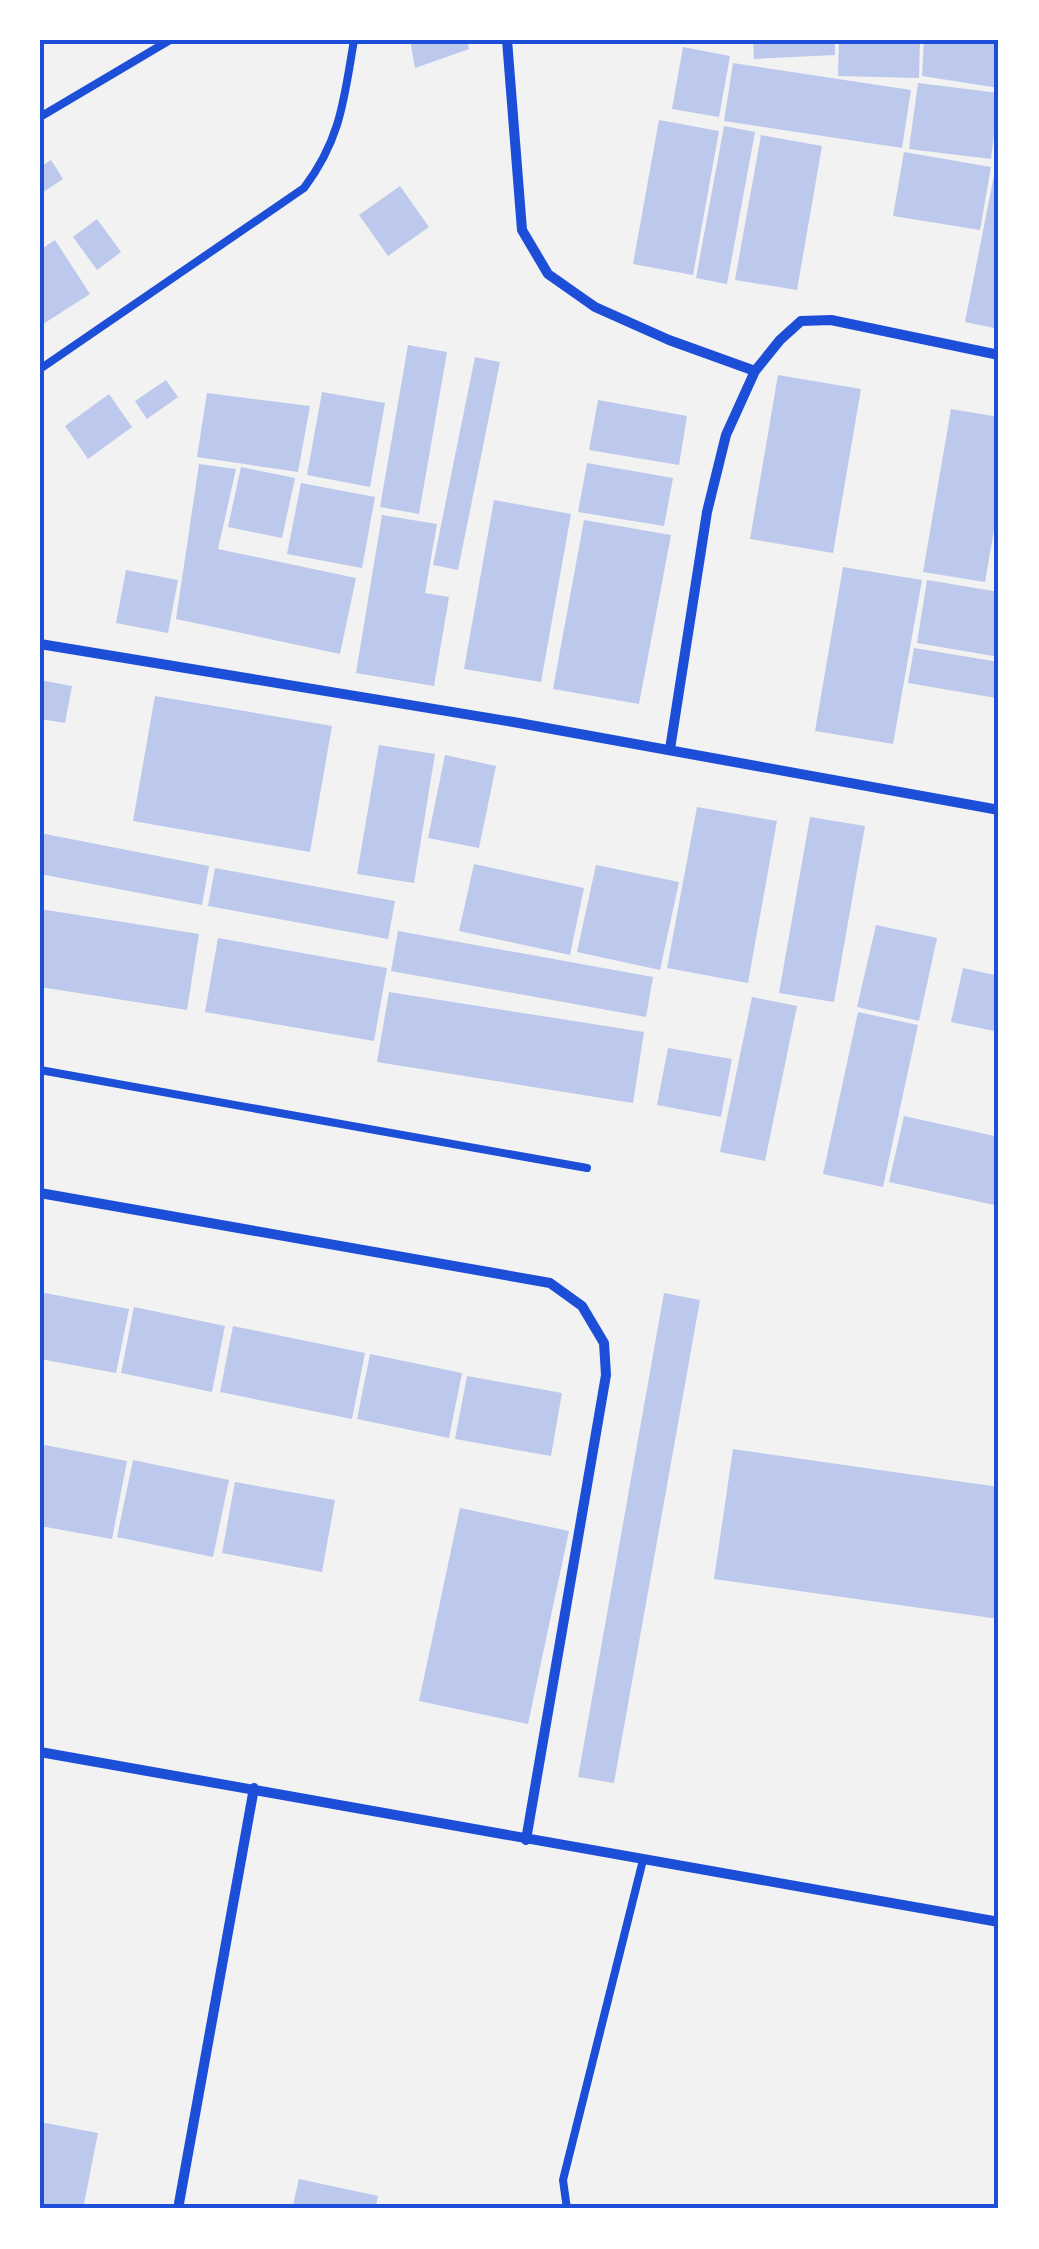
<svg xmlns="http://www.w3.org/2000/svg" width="1039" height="2249" viewBox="0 0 1039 2249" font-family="'Varela Round',sans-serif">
  <rect width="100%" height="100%" fill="#f2f2f2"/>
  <path fill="#bdc9ec" d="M410,40H467L469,49L415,68Z
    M753,40H835V55L754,59Z
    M839,40H920L919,78L838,76Z
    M924,40H999V88L922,76Z
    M683,47L730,56L719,117L672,109Z
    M733,63L911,90L902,148L724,121Z
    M918,83L999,93L991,159L909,149Z
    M659,120L719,131L693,275L633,264Z
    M724,126L755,132L727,284L696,278Z
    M761,135L822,146L797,290L735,280Z
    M904,152L991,167L980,230L893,216Z
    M51,160L63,179L40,194V167Z
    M995,170H999V329L965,322Z
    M400,186L429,227L388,256L359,215Z
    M97,219L121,252L97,270L73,237Z
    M55,240L90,294L40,326V250Z
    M408,345L447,352L419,514L380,507Z
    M475,357L500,362L458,570L433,565Z
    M778,375L861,389L833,553L750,539Z
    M166,380L178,397L147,419L135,401Z
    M322,392L385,403L370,487L307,475Z
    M207,393L310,406L298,472L197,457Z
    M109,394L132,427L88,459L65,426Z
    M598,400L687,416L679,465L589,450Z
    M951,409L999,417V501L985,582L923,572Z
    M587,463L673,478L664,526L578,512Z
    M199,464L236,469L218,549L356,578L340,654L176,619Z
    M241,467L295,478L282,538L228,527Z
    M301,483L375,497L362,568L287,554Z
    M494,500L571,514L541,682L464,669Z
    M382,515L437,524L425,593L449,597L434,686L356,673Z
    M584,520L671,535L639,704L553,689Z
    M843,567L922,580L893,744L815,731Z
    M126,570L178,580L168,633L116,623Z
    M927,580L999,592V657L917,643Z
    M914,648L999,662L996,698L908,683Z
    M40,680L72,686L65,723L40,719Z
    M155,696L332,726L310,852L133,821Z
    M379,745L435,754L414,883L357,874Z
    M445,755L496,766L479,848L428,838Z
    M697,807L777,821L748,983L667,968Z
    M810,817L865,826L834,1002L779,993Z
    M40,833L209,866L202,905L40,874Z
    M474,864L584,888L570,955L459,931Z
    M596,865L679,882L660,970L577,952Z
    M215,868L395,901L388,939L208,906Z
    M40,909L199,934L187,1010L40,987Z
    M876,925L937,938L919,1021L857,1007Z
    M398,931L653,977L646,1017L391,971Z
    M218,938L387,968L374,1041L205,1012Z
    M963,968L999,976V1032L951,1022Z
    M389,992L644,1032L633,1103L377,1062Z
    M752,997L797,1006L765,1161L720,1152Z
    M858,1012L918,1025L883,1187L823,1174Z
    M668,1048L732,1059L721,1117L657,1105Z
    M904,1116L999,1137V1206L889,1182Z
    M40,1292L129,1309L116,1373L40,1359Z
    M664,1293L700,1300L614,1783L578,1777Z
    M134,1307L225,1326L212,1392L121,1373Z
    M233,1326L365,1353L352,1419L220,1392Z
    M370,1354L462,1373L449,1438L357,1419Z
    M467,1376L562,1393L551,1456L455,1439Z
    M40,1444L127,1461L112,1539L40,1526Z
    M733,1449L999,1487V1619L714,1579Z
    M133,1460L229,1480L213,1557L117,1537Z
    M235,1482L335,1500L322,1572L222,1553Z
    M460,1508L569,1531L528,1724L419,1701Z
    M40,2122L98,2133L83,2209H40Z
    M299,2179L378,2196L375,2209H292Z"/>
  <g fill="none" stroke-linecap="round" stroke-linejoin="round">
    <path stroke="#1d4ed8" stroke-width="8" d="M40,117L170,40
      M40,369L304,188C341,139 344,99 354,40
      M40,1070L587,1168
      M567,2209L563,2180L643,1860"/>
    <path stroke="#1d4ed8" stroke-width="10" d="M507,40L522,230L548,274L595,307L669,340L755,371
      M40,644L519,723L999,810
      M670,749L707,512L726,435L755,371L780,340L801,321L831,320L999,355
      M40,1193L550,1283L582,1306L604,1343L606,1375L526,1840
      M40,1752L999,1922
      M178,2209L254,1788"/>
  </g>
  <rect width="1039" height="2249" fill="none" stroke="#ffffff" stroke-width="85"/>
  <rect x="42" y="42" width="954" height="2164" fill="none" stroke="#1d4ed8" stroke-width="4"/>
</svg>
